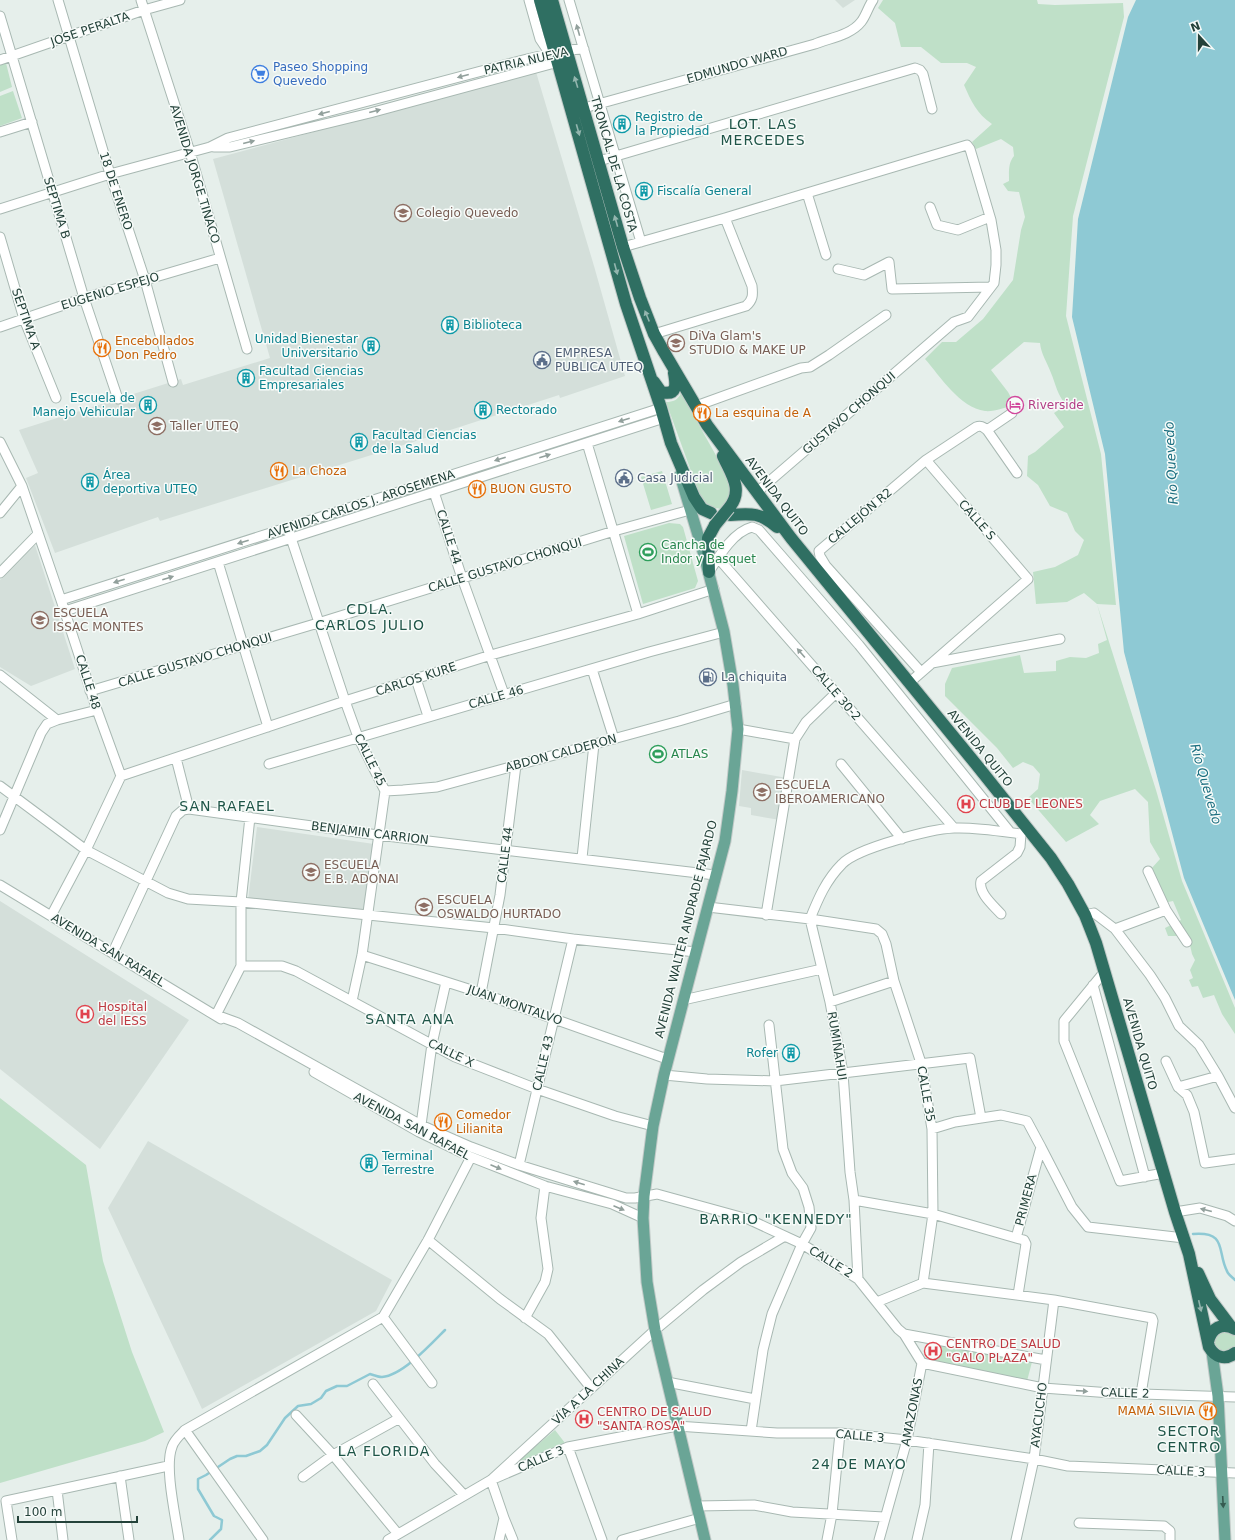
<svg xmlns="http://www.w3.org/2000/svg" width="1235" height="1540" viewBox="0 0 1235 1540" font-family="'DejaVu Sans',sans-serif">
  <rect width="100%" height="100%" fill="#e6efeb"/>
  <path fill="#d4dfda" d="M835,0H855L843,8Z
    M536,72L594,266L625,376L560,398L559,395L413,442L160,521L158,517L55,553L26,478L38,473L19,430L181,379L183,385L270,358L213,159Z
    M35,545L75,669L31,686L0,667V580L13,566Z
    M742,770L787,778L780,820L751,815V808L739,806Z
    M257,827L374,844L365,913L248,900Z
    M0,901L189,1020L100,1149L0,1069Z
    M148,1141L392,1280L376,1311L202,1409L108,1208Z"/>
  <path fill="#bfe0c8" d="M883,0H1037L1038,4L1055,5L1123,3L1124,17L1073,216L1066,316L1101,454L1116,605L1097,604L1156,790L1182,881L1235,1008V1034L1222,1014L1214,995L1203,998L1198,986L1192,987L1189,980L1193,978L1190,970L1195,960L1192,954L1188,936H1168L1165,928L1181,920L1173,901L1164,903L1151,869L1160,859L1150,842L1148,802L1135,789L1100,801L1090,815L1099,824L1066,842L1028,798L1038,789L1040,774L1033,766L1023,762L1013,768L997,748L945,696V684L952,668L1020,655L1024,673L1056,671V661L1070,657L1086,658L1099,653L1098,644L1107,640L1097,604L1084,593L1067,602L1036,604L1033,572L1055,567L1078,555L1084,540L1075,531L1067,513L1050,506L1038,485L1027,476L1028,456L1035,452L1064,427L1054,413L1066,405C1057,394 1056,385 1051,373C1047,362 1041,354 1040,343L1024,342L991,370L1008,392L1015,405C1006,407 994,412 985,411C960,408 940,376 925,359L942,342H956L983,319L1013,280L1021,230L1025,217L1019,192L1008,191L1003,184L1009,181C1009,172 1008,163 1014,156L1013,147L1001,139L976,149L972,142L992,124C977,114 971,101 964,85L976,67L967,63H941L921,47H901L895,23L878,8Z
    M6,63L12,87L0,92V64Z
    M13,91L22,118L0,126V96Z
    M681,393L732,484L731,496L722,509L709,507L700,496L666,402C673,402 678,400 681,393Z
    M662,471L672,504L651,510L641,477Z
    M669,523L680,524L683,527L698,581L695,588L643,604L624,536Z
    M0,1098L86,1165L103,1261L132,1352L164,1432L145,1441L0,1483Z
    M1223,1330L1235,1336V1347L1227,1353L1216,1350L1213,1339Z
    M940,1342L1032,1362L1027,1381L936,1361Z
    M555,1430L565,1443L516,1463Z"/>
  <path fill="#8ec9d4" d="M1136,0H1235V1000L1184,878L1124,652L1105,454L1072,317L1078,219L1128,17Z"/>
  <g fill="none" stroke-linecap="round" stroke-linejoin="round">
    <path stroke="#8ec9d4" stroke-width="2.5" d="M1193,1234C1229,1231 1216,1253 1228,1273C1230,1276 1233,1278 1235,1280
      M210,1540L221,1529L222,1520L214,1516L198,1489V1479L206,1475L230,1459L237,1456H246L260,1451L267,1445L285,1418L298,1406L311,1404L321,1398L326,1391L337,1386H347L370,1374C373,1375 378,1377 382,1377C403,1375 431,1344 445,1330"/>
    <g stroke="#a8b8b2" stroke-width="11">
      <path id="minor" d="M58,0L110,174L145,280L173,382
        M141,0L190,152L247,349
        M529,0L540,39L546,48L555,52
        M569,0L641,242
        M0,16L84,298L118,399
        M0,60L144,10L180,0
        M584,108L815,44C830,38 851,35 861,22C866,16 868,7 873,0
        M0,132L32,122
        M214,147H230L370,113L562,61
        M599,161L915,68L920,70L923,74L932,109
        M930,207L937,225L958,230L990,217
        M0,209L110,174L210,147L228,138L527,59L566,50L584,49
        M0,237L24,319L56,398
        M623,247L725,218
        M838,269L864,275L889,262L892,289L991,287
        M0,327L84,298L220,258
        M654,334L746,306C753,300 753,295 752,286L725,218L807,193L826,255
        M696,406L801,368L810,367L829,355L886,315
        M987,430L1017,473
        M0,442L22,486L61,600L97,710L121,776L86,850L51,916
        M587,443L638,614
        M926,460L1028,579L932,663
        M434,492L462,578L504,694
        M756,493L954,322L968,317L994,283L996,265V250L991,220L970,149L967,145L807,193
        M0,513L22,486
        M289,532L345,701L358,737L385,791L362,955L352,1001
        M718,558L954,828
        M218,562L268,727
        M709,572C719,556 733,532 752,527L759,530L859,645L1010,832
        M0,573L38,534
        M61,600L661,408
        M65,611L664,418
        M592,669L614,739
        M921,672L826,566L820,556L819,551L926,460L976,427C981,425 983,427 987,430L1012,413
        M0,675L57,720
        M416,679L428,716
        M909,683L932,663L1060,639
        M90,691L318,623L614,531L690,510
        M738,729L795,739L766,915
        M795,739L806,722L836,693
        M176,758L189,809
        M269,764L649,652L724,632
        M841,764L902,839
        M121,776L345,701L491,655L638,614L714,589
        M0,786L86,850L168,893L188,899L241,902L494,928L573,939L696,952
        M385,791L403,790L437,787L679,721L736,704
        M0,830L41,733L47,724L57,720L97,710
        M582,858L594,744
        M0,885L221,1019
        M708,907L810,919L830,1002L843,1073L850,1172L854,1200L858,1279
        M1166,910L1187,942
        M1001,914C994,906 978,893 981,881L1017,853L1020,847L1021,834
        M1085,915L1094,913L1115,929L1150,975L1165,998L1179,1026L1199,1045L1218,1076L1235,1108
        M1115,929L1166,910L1148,871
        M113,952L176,816L183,810L189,809L378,835L715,875
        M362,955L481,993L667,1059
        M241,966V902L250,817
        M1105,971L1064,1021V1041L1120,1181L1164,1173
        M1093,985L1145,1177
        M481,993L500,895L516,765
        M683,1000L822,969
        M830,1002L894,981
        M216,1015L238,1023L421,1125L471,1147L519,1165L626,1198H635L657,1194L748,1219L802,1244L858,1279L898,1329L904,1334L1046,1360
        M216,1015L241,966H282L296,971L455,1057L537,1089L615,1116L653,1126
        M1166,1061L1178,1087L1218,1076
        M314,1072L419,1132L471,1157L545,1186L612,1204L643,1218
        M664,1075L707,1079L775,1081L970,1058L981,1118
        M1178,1087L1187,1095L1194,1112L1205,1163L1235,1159
        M421,1125L432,1044L446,982
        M1041,1147L1072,1207L1088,1227L1184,1238
        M519,1165L573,939
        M854,1200L933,1214L1016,1238L1041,1147L1027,1121L1001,1115L955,1122L932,1129
        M1175,1212L1200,1208L1227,1216L1235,1221
        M1016,1238L1024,1240L1026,1244L1018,1295
        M428,1240L500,1299L548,1334L591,1388
        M923,1283L1054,1300L1034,1459L1016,1540
        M1054,1300L1152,1318L1153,1321L1141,1394
        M877,1302L923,1283L933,1214L932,1129L921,1063L894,981L886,944L882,934L876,929L810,919C818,899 826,880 842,864C857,848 931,829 954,828C976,827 999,831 1021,834L1027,829
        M383,1317L432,1383
        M525,1318L545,1282L548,1269L541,1218L545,1186
        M922,1363L1043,1388L1111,1393L1235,1397
        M667,1382L755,1399
        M373,1384L435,1464L464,1495
        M296,1415L333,1455L398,1534
        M185,1430L263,1540
        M751,1431L763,1350L772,1314L802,1244L811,1228L809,1207L803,1188L792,1173L783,1149L769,1025
        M568,1447L602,1540
        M120,1476L129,1540
        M303,1477L333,1455L398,1419
        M57,1490L63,1540
        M697,1506L754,1505L792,1512L884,1517
        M504,1518L513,1540
        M1079,1523L1164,1526L1170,1531V1540
        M12,1540L6,1501L168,1466
        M179,1540C176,1518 164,1467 172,1447C174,1440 180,1435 185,1430L383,1317L428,1240L471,1157
        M388,1540L491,1480L655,1330L703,1290L741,1262L785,1236
        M499,1540L504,1518L491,1480L568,1447L677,1426L777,1433H840L907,1440L1034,1459L1068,1466L1235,1473
        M622,1540L700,1518
        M827,1540L832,1514L840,1433
        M879,1540L907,1440L922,1363L904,1334
        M917,1540L925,1505L929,1443"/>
    </g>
    <g stroke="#c2cac8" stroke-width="13">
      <path id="major" d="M680,475L704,555L724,632L733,685L738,729L732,791L725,841L664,1075L653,1126L644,1196L643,1218L647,1282L655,1330L705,1540
        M1212,1352L1218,1396L1225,1540"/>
    </g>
    <g stroke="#c2cac8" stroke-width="14">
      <path id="highway" d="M540,0L626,304L661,408L671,443L694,497L702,509L711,513
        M552,0L623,247L640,298L654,334L664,352L707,425L791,538L975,763L1051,858L1068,884L1085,915L1096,943L1175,1212L1189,1254L1209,1347C1215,1357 1225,1361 1235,1353
        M654,382L661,392C678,396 676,384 674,373
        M723,456C731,474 744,490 729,508
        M730,515C752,513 761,513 777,527
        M709,572L708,538L715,525
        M1198,1273L1210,1299L1231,1327
        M1208,1342C1211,1328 1222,1322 1235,1329"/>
    </g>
    <use href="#minor" stroke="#fff" stroke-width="9"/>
    <use href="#major" stroke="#6aa596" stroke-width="11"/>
    <use href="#highway" stroke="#2f6f62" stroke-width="12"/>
    <g stroke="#c2cac8" stroke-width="14" stroke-linecap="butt">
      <path id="highway-bridge" d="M715,525L729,508"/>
    </g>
    <use href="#highway-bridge" stroke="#2f6f62" stroke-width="12"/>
  </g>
  <defs><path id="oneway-solid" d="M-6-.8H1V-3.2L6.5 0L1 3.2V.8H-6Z"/></defs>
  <g fill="#92a09c">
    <use href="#oneway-solid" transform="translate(578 30) rotate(-106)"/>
    <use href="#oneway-solid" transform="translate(463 76) rotate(165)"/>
    <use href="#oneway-solid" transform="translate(375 111) rotate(-15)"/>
    <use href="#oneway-solid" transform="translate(324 113) rotate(165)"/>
    <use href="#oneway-solid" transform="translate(249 142) rotate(-14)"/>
    <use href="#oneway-solid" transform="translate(624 420) rotate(162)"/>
    <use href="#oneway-solid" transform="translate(545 456) rotate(-18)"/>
    <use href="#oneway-solid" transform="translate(500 459) rotate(162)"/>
    <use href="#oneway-solid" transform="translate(243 542) rotate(162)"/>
    <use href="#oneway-solid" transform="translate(168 578) rotate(-18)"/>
    <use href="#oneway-solid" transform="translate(119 581) rotate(162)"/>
    <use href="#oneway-solid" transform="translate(801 653) rotate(-131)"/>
    <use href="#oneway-solid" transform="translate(496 1167) rotate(23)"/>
    <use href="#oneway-solid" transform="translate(579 1183) rotate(-163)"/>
    <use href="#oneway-solid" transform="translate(619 1208) rotate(23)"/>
    <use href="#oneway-solid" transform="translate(1206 1210) rotate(-166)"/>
    <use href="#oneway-solid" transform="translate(1082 1391) rotate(4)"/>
  </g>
  <g fill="#93b5ae">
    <use href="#oneway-solid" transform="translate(576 82) rotate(-107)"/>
    <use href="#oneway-solid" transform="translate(578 130) rotate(74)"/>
    <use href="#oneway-solid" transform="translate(616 221) rotate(-106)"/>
    <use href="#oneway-solid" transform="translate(616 269) rotate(75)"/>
    <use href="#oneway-solid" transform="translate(647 316) rotate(-112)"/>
    <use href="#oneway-solid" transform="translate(1200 1306) rotate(77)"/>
  </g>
  <use fill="#365b51" href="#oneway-solid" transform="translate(1223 1502) rotate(87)"/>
  <defs>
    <g id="supermarket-ring" transform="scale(0.9)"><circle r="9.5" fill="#f7fbf9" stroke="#3f7fe0" stroke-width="1.5"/><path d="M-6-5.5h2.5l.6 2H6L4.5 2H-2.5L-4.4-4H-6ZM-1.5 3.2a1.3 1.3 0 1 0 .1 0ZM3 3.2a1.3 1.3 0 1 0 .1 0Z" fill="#3f7fe0"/></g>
    <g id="building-ring" transform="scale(0.9)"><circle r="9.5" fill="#f7fbf9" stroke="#0f9aa8" stroke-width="1.5"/><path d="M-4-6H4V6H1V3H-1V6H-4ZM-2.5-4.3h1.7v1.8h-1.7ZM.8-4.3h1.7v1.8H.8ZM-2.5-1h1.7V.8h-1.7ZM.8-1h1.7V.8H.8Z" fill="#0f9aa8"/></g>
    <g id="school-ring" transform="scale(0.9)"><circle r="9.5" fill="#f7fbf9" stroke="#8d6e63" stroke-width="1.5"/><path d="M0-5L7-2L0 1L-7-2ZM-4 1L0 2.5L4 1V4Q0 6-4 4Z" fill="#8d6e63"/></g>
    <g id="restaurant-ring" transform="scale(0.9)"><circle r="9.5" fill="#f7fbf9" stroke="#e8710a" stroke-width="1.5"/><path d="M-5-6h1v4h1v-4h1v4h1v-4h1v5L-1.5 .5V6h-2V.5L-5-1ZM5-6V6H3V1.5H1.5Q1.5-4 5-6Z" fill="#e8710a"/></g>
    <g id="civic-ring" transform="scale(0.9)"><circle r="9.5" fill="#f7fbf9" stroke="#5c6f8a" stroke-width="1.5"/><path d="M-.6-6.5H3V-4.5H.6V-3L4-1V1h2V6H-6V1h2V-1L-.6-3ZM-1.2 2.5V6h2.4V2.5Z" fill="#5c6f8a"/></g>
    <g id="hotel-ring" transform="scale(0.9)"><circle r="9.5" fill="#f7fbf9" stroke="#d1479c" stroke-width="1.5"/><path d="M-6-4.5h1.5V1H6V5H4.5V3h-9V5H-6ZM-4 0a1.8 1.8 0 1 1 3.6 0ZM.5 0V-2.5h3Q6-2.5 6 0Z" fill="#d1479c"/></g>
    <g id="university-ring" transform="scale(0.9)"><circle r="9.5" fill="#f7fbf9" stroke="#8d6e63" stroke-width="1.5"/><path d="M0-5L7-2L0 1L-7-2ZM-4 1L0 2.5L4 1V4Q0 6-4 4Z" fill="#8d6e63"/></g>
    <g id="stadium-ring" transform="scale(0.9)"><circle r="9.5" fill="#f7fbf9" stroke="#2e9e5b" stroke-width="1.5"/><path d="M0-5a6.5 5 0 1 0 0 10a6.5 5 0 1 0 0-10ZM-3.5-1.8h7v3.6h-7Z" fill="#2e9e5b"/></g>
    <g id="fuel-ring" transform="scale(0.9)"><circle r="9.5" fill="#f7fbf9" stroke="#5c6f8a" stroke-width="1.5"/><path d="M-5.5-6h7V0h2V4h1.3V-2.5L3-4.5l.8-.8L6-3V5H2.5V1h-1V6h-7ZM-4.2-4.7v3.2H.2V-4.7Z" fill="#5c6f8a"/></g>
    <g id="hospital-ring" transform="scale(0.9)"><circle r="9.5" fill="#f7fbf9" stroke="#e0444e" stroke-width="1.5"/><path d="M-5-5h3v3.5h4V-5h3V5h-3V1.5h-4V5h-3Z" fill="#e0444e"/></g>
  </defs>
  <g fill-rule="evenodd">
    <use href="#supermarket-ring" x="260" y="74"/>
    <use href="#building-ring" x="622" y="124"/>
    <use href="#building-ring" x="644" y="191"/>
    <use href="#school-ring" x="403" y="213"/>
    <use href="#building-ring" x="450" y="325"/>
    <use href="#school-ring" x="676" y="343"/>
    <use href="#building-ring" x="371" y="346"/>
    <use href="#restaurant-ring" x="102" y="348"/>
    <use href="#civic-ring" x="542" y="360"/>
    <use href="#building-ring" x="246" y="378"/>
    <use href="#building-ring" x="148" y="405"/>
    <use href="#hotel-ring" x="1015" y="405"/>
    <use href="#building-ring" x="483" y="410"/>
    <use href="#restaurant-ring" x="702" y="413"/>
    <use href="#university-ring" x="157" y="426"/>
    <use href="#building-ring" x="359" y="442"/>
    <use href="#restaurant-ring" x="279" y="471"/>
    <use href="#civic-ring" x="624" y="478"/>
    <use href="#building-ring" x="90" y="482"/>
    <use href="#restaurant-ring" x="477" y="489"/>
    <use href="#stadium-ring" x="648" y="552"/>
    <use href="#school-ring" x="40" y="620"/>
    <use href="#fuel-ring" x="708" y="677"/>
    <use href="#stadium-ring" x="658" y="754"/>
    <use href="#school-ring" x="762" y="792"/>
    <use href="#hospital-ring" x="966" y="804"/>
    <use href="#school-ring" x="311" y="872"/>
    <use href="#school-ring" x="424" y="907"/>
    <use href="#hospital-ring" x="85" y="1014"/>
    <use href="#building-ring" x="791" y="1053"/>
    <use href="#restaurant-ring" x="443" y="1122"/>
    <use href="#building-ring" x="369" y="1163"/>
    <use href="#hospital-ring" x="933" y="1351"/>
    <use href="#restaurant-ring" x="1208" y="1411"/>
    <use href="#hospital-ring" x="584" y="1419"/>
  </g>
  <g text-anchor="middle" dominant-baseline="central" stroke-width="3" stroke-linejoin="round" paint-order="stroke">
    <g font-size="12" fill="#24423a" stroke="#f7fbf9">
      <text transform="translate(90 29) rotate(-19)">JOSE PERALTA</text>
      <text transform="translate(526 61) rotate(-13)">PATRIA NUEVA</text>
      <text transform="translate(737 65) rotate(-16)">EDMUNDO WARD</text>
      <text transform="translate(614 164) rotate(74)">TRONCAL DE LA COSTA</text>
      <text transform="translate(195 174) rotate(73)">AVENIDA JORGE TINACO</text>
      <text transform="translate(116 191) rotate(72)">18 DE ENERO</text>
      <text transform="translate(57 208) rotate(73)">SEPTIMA B</text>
      <text transform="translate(110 291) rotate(-17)">EUGENIO ESPEJO</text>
      <text transform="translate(26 319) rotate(71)">SEPTIMA A</text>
      <text transform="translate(849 413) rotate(-41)">GUSTAVO CHONQUI</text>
      <text transform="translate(777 496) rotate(53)">AVENIDA QUITO</text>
      <text transform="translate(361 504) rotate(-18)">AVENIDA CARLOS J. AROSEMENA</text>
      <text transform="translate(860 516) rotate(-40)">CALLEJÓN R2</text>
      <text transform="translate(977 520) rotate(49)">CALLE S</text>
      <text transform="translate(449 537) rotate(72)">CALLE 44</text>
      <text transform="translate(505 565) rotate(-17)">CALLE GUSTAVO CHONQUI</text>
      <text transform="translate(195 660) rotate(-17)">CALLE GUSTAVO CHONQUI</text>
      <text transform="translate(416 679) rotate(-18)">CARLOS KURE</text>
      <text transform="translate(88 682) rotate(72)">CALLE 48</text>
      <text transform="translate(836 693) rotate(49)">CALLE 30-2</text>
      <text transform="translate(496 697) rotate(-16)">CALLE 46</text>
      <text transform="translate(980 748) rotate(51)">AVENIDA QUITO</text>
      <text transform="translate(561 753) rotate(-15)">ABDON CALDERON</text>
      <text transform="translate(370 760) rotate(64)">CALLE 45</text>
      <text transform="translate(370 833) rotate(7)">BENJAMIN CARRION</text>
      <text transform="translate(505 855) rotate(-83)">CALLE 44</text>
      <text transform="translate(686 929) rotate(-76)">AVENIDA WALTER ANDRADE FAJARDO</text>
      <text transform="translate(108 950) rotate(31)">AVENIDA SAN RAFAEL</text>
      <text transform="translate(515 1005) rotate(19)">JUAN MONTALVO</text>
      <text transform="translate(1140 1044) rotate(74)">AVENIDA QUITO</text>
      <text transform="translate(837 1046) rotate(81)">RUMIÑAHUI</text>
      <text transform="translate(451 1053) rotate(26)">CALLE X</text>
      <text transform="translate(543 1063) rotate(-77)">CALLE 43</text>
      <text transform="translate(926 1094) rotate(80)">CALLE 35</text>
      <text transform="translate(412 1126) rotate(28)">AVENIDA SAN RAFAEL</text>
      <text transform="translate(1026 1200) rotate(-75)">PRIMERA</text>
      <text transform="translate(831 1262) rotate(32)">CALLE 2</text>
      <text transform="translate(588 1391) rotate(-43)">VÍA A LA CHINA</text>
      <text transform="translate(1125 1393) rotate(2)">CALLE 2</text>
      <text transform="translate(912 1412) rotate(-79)">AMAZONAS</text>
      <text transform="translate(1039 1415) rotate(-83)">AYACUCHO</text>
      <text transform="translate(860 1436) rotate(5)">CALLE 3</text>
      <text transform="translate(541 1459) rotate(-23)">CALLE 3</text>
      <text transform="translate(1181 1471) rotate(3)">CALLE 3</text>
    </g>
    <g font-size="12" fill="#366cbe" stroke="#f7fbf9" text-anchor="start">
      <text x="273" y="67">Paseo Shopping<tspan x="273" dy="14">Quevedo</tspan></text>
    </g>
    <g font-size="12" fill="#0d838f" stroke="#f7fbf9" text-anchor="start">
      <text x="635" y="117">Registro de<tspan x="635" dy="14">la Propiedad</tspan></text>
      <text x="657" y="191">Fiscalía General</text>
      <text x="463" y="325">Biblioteca</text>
      <text x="358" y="339" text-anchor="end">Unidad Bienestar<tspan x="358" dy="14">Universitario</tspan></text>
      <text x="259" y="371">Facultad Ciencias<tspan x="259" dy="14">Empresariales</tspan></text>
      <text x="135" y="398" text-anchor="end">Escuela de<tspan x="135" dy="14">Manejo Vehicular</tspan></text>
      <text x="496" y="410">Rectorado</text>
      <text x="372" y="435">Facultad Ciencias<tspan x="372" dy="14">de la Salud</tspan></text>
      <text x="103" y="475">Área<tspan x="103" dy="14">deportiva UTEQ</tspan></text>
      <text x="778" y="1053" text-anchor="end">Rofer</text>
      <text x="382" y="1156">Terminal<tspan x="382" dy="14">Terrestre</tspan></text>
    </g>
    <g font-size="12" fill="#785e54" stroke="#f7fbf9" text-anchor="start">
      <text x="416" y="213">Colegio Quevedo</text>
      <text x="689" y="336">DiVa Glam's<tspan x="689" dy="14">STUDIO &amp; MAKE UP</tspan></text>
      <text x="170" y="426">Taller UTEQ</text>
      <text x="53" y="613">ESCUELA<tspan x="53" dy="14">ISSAC MONTES</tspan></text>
      <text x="775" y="785">ESCUELA<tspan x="775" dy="14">IBEROAMERICANO</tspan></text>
      <text x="324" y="865">ESCUELA<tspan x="324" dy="14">E.B. ADONAI</tspan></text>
      <text x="437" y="900">ESCUELA<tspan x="437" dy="14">OSWALDO HURTADO</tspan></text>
    </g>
    <g font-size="12" fill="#c56008" stroke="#f7fbf9" text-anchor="start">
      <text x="115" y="341">Encebollados<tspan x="115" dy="14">Don Pedro</tspan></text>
      <text x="715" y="413">La esquina de A</text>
      <text x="292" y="471">La Choza</text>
      <text x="490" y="489">BUON GUSTO</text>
      <text x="456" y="1115">Comedor<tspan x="456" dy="14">Lilianita</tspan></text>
      <text x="1195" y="1411" text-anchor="end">MAMÁ SILVIA</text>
    </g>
    <g font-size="12" fill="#4e5e75" stroke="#f7fbf9" text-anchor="start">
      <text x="555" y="353">EMPRESA<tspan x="555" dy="14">PUBLICA UTEQ</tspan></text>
      <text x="637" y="478">Casa Judicial</text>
      <text x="721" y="677">La chiquita</text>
    </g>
    <g font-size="12" fill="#b23c85" stroke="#f7fbf9" text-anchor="start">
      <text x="1028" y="405">Riverside</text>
    </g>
    <g font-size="12" fill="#27864d" stroke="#f7fbf9" text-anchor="start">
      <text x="661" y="545">Cancha de<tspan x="661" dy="14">Indor y Basquet</tspan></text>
      <text x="671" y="754">ATLAS</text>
    </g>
    <g font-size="12" fill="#be3a42" stroke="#f7fbf9" text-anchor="start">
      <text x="979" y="804">CLUB DE LEONES</text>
      <text x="98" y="1007">Hospital<tspan x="98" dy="14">del IESS</tspan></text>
      <text x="946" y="1344">CENTRO DE SALUD<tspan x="946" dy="14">"GALO PLAZA"</tspan></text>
      <text x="597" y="1412">CENTRO DE SALUD<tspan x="597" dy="14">"SANTA ROSA"</tspan></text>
    </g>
    <g font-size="13" font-style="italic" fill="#1c6f80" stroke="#f7fbf9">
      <text transform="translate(1171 463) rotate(-93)">Río Quevedo</text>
      <text transform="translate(1206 784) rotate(74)">Río Quevedo</text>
    </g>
    <g font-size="14" letter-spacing="1" fill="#1f5548" stroke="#f7fbf9">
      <text x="763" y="124">LOT. LAS<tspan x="763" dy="16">MERCEDES</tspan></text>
      <text x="370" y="609">CDLA.<tspan x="370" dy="16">CARLOS JULIO</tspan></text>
      <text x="227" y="806">SAN RAFAEL</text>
      <text x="410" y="1019">SANTA ANA</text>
      <text x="776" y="1219">BARRIO "KENNEDY"</text>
      <text x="1189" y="1431">SECTOR<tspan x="1189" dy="16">CENTRO</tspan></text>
      <text x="384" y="1451">LA FLORIDA</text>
      <text x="859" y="1464">24 DE MAYO</text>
    </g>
  </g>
  <g transform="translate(1199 36) rotate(339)" stroke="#f7fbf9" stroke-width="3" paint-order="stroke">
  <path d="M0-3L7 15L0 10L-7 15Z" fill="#24423a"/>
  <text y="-6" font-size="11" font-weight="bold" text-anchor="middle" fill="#24423a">N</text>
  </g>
  <path d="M18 1516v6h119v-6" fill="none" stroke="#24423a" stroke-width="2"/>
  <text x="24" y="1516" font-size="12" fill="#24423a" stroke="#f7fbf9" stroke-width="3" paint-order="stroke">100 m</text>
</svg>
